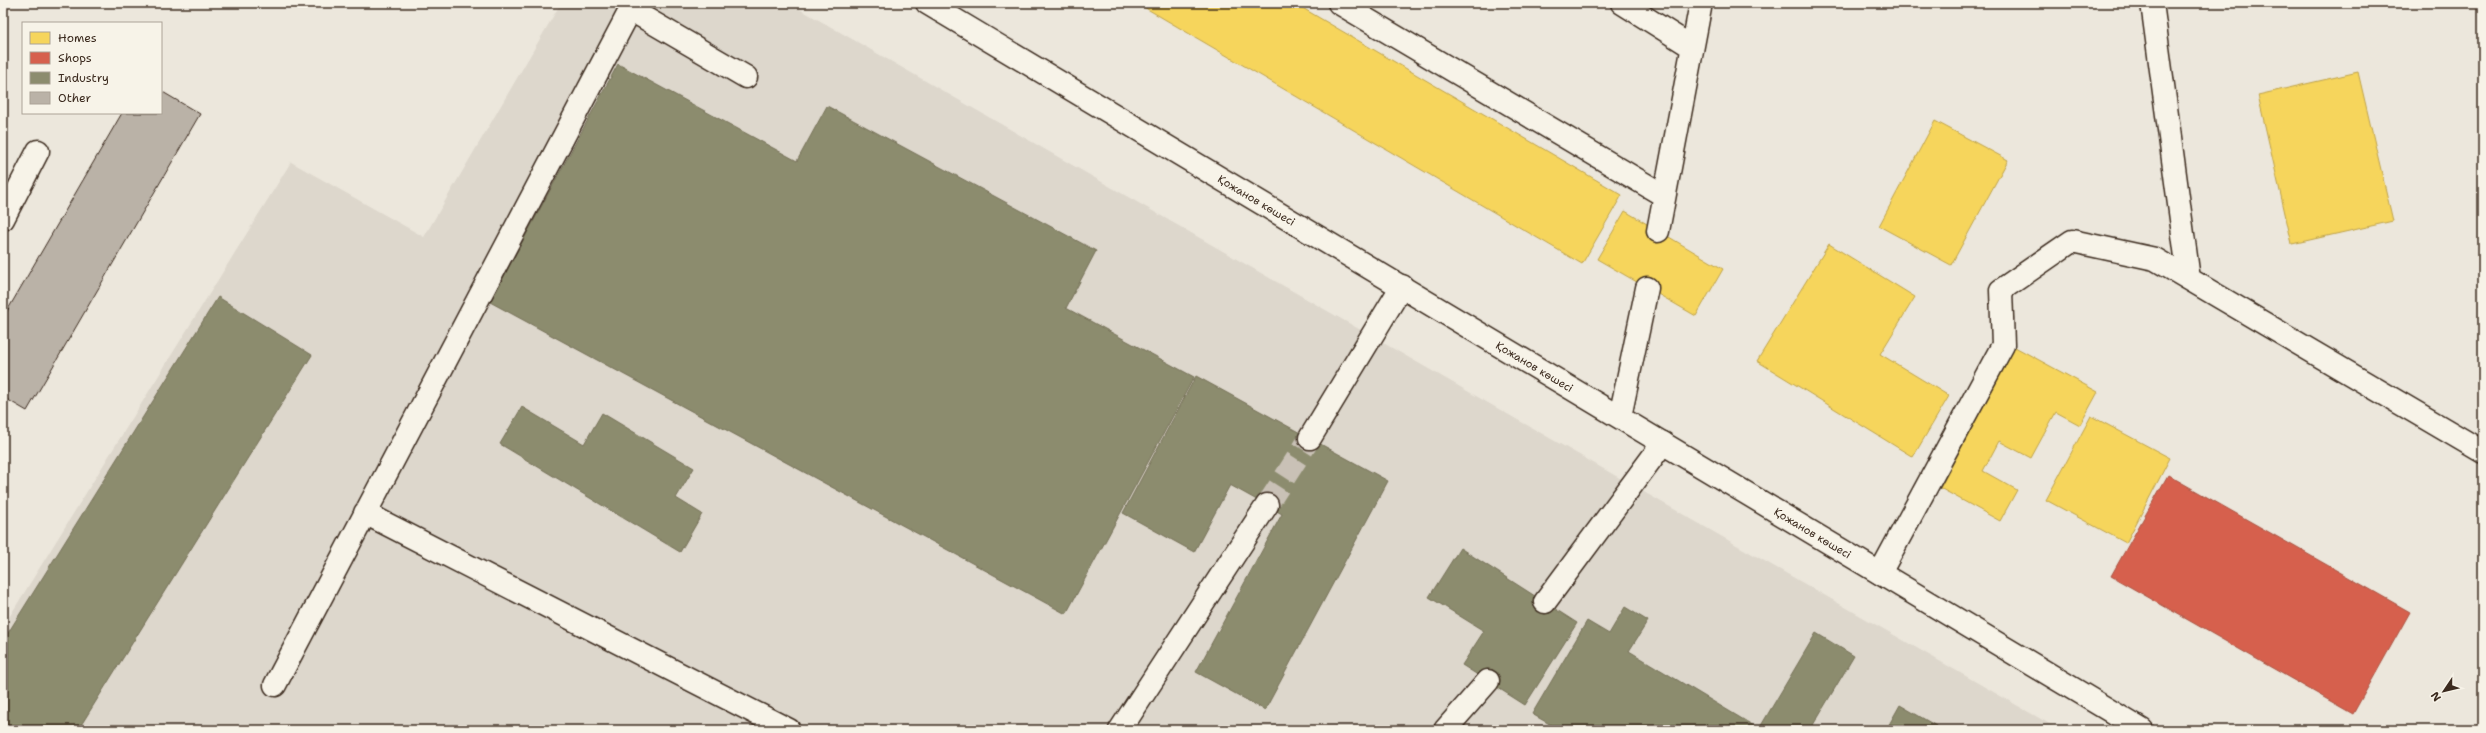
<svg xmlns="http://www.w3.org/2000/svg" width="2486" height="733" viewBox="0 0 2486 733" font-family="'Shantell Sans',sans-serif">
  <rect width="100%" height="100%" fill="#ece7dc"/>
  <filter id="ink" filterUnits="userSpaceOnUse"><feTurbulence type="fractalNoise" baseFrequency=".025" numOctaves="2"/><feDisplacementMap in="SourceGraphic" scale="8" xChannelSelector="R" yChannelSelector="G"/><feConvolveMatrix kernelMatrix="1 2 1 2 8 2 1 2 1" color-interpolation-filters="sRGB"/></filter>
  <g filter="url(#ink)">
    <path fill="#ddd7cc" d="M561,3H789L2060,730H3V627L291,162L424,237Z"/>
    <path fill="#f6d55c" stroke="#bea249" d="M1137,3H1294L1622,195L1582,264Z
      M2358,72L2393,221L2292,244L2258,95Z
      M1935,121L2008,160L1951,265L1879,226Z
      M1625,211L1723,269L1696,316L1597,259Z
      M1829,244L1915,297L1880,354L1949,396L1913,457L1757,361Z
      M2015,347L2098,392L2080,425L2056,412L2031,458L1999,441L1983,471L2017,490L2000,521L1940,488Z
      M2091,416L2170,458L2126,543L2046,500Z"/>
    <path fill="#d6604d" stroke="#a8503f" d="M2168,475L2410,612L2353,714L2111,576Z"/>
    <path fill="#8c8c6e" stroke="#746f56" d="M618,64L797,161L827,106L1096,251L1066,308L1194,377L1066,614L490,302Z
      M218,297L312,355L78,730H3V641Z
      M1196,376L1388,481L1265,710L1196,672L1282,514L1230,485L1194,552L1123,513Z
      M522,407L584,444L602,413L694,468L676,498L702,514L680,552L500,444Z
      M1460,548L1577,623L1525,705L1462,665L1484,631L1429,597Z
      M1625,607L1648,621L1629,651L1759,729L1816,633L1854,656L1810,730H1560L1532,714L1587,621L1609,634Z
      M1900,705L1943,730H1886Z"/>
    <path fill="#bab2a7" stroke="#3b2a1e" d="M161,91L200,114L27,411L3,397V318L122,113H161Z"/>
    <g fill="none" stroke-linecap="round" stroke-linejoin="round">
      <path stroke="#c9c1b6" stroke-width="22" stroke-dasharray="22 11" stroke-linecap="butt" d="M1267,505L1310,438"/>
      <g stroke="#3b2a1e" stroke-width="25">
        <path id="service" d="M1339,3L1663,195
          M1622,3L1692,47
          M2152,3L2189,279
          M3,219L38,151
          M1658,231L1701,3
          M1620,417L1647,288
          M1880,573L2003,345L2001,290L2072,241L2155,259L2483,452
          M1545,602L1663,443
          M1445,730L1488,681"/>
      </g>
      <g stroke="#3b2a1e" stroke-width="25">
        <path id="minor" d="M631,10L746,77
          M1310,438L1402,286
          M365,513L789,730
          M275,685L634,3
          M1120,730L1267,505"/>
      </g>
      <g stroke="#3b2a1e" stroke-width="25">
        <g id="secondary">
          <path id="s1" d="M927,3L2142,730"/>
        </g>
      </g>
      <use href="#service" stroke="#f7f3e8" stroke-width="22"/>
      <use href="#minor" stroke="#f7f3e8" stroke-width="22"/>
      <use href="#secondary" stroke="#f7f3e8" stroke-width="22"/>
    </g>
  </g>
  <g text-anchor="middle" dominant-baseline="central" stroke-width="4" stroke-linejoin="round" paint-order="stroke">
    <g font-size="11" fill="#3b2a1e" stroke="#f7f3e8">
      <text stroke="none"><textPath href="#s1" startOffset="384">Қожанов көшесі</textPath></text>
      <text stroke="none"><textPath href="#s1" startOffset="708">Қожанов көшесі</textPath></text>
      <text stroke="none"><textPath href="#s1" startOffset="1032">Қожанов көшесі</textPath></text>
    </g>
  </g>
  <rect width="2486" height="733" fill="none" stroke="#f7f3e8" stroke-width="16"/>
  <rect x="8" y="8" width="2470" height="717" fill="none" stroke="#3b2a1e" stroke-width="1.5" filter="url(#ink)"/>
  <rect x="22" y="22" width="140" height="92" fill="#f7f3e8" stroke="#aca397"/>
  <rect x="30" y="32" width="20" height="12" fill="#f6d55c" stroke="#aca397"/>
  <text x="58" y="42" font-size="12" fill="#3b2a1e">Homes</text>
  <rect x="30" y="52" width="20" height="12" fill="#d6604d" stroke="#aca397"/>
  <text x="58" y="62" font-size="12" fill="#3b2a1e">Shops</text>
  <rect x="30" y="72" width="20" height="12" fill="#8c8c6e" stroke="#aca397"/>
  <text x="58" y="82" font-size="12" fill="#3b2a1e">Industry</text>
  <rect x="30" y="92" width="20" height="12" fill="#bab2a7" stroke="#aca397"/>
  <text x="58" y="102" font-size="12" fill="#3b2a1e">Other</text>
  <g transform="translate(2444 691) rotate(235)" stroke="#f7f3e8" stroke-width="3" paint-order="stroke">
  <path d="M0-3L7 15L0 10L-7 15Z" fill="#3b2a1e"/>
  <text y="-6" font-size="11" font-weight="bold" text-anchor="middle" fill="#3b2a1e">N</text>
  </g>
</svg>
